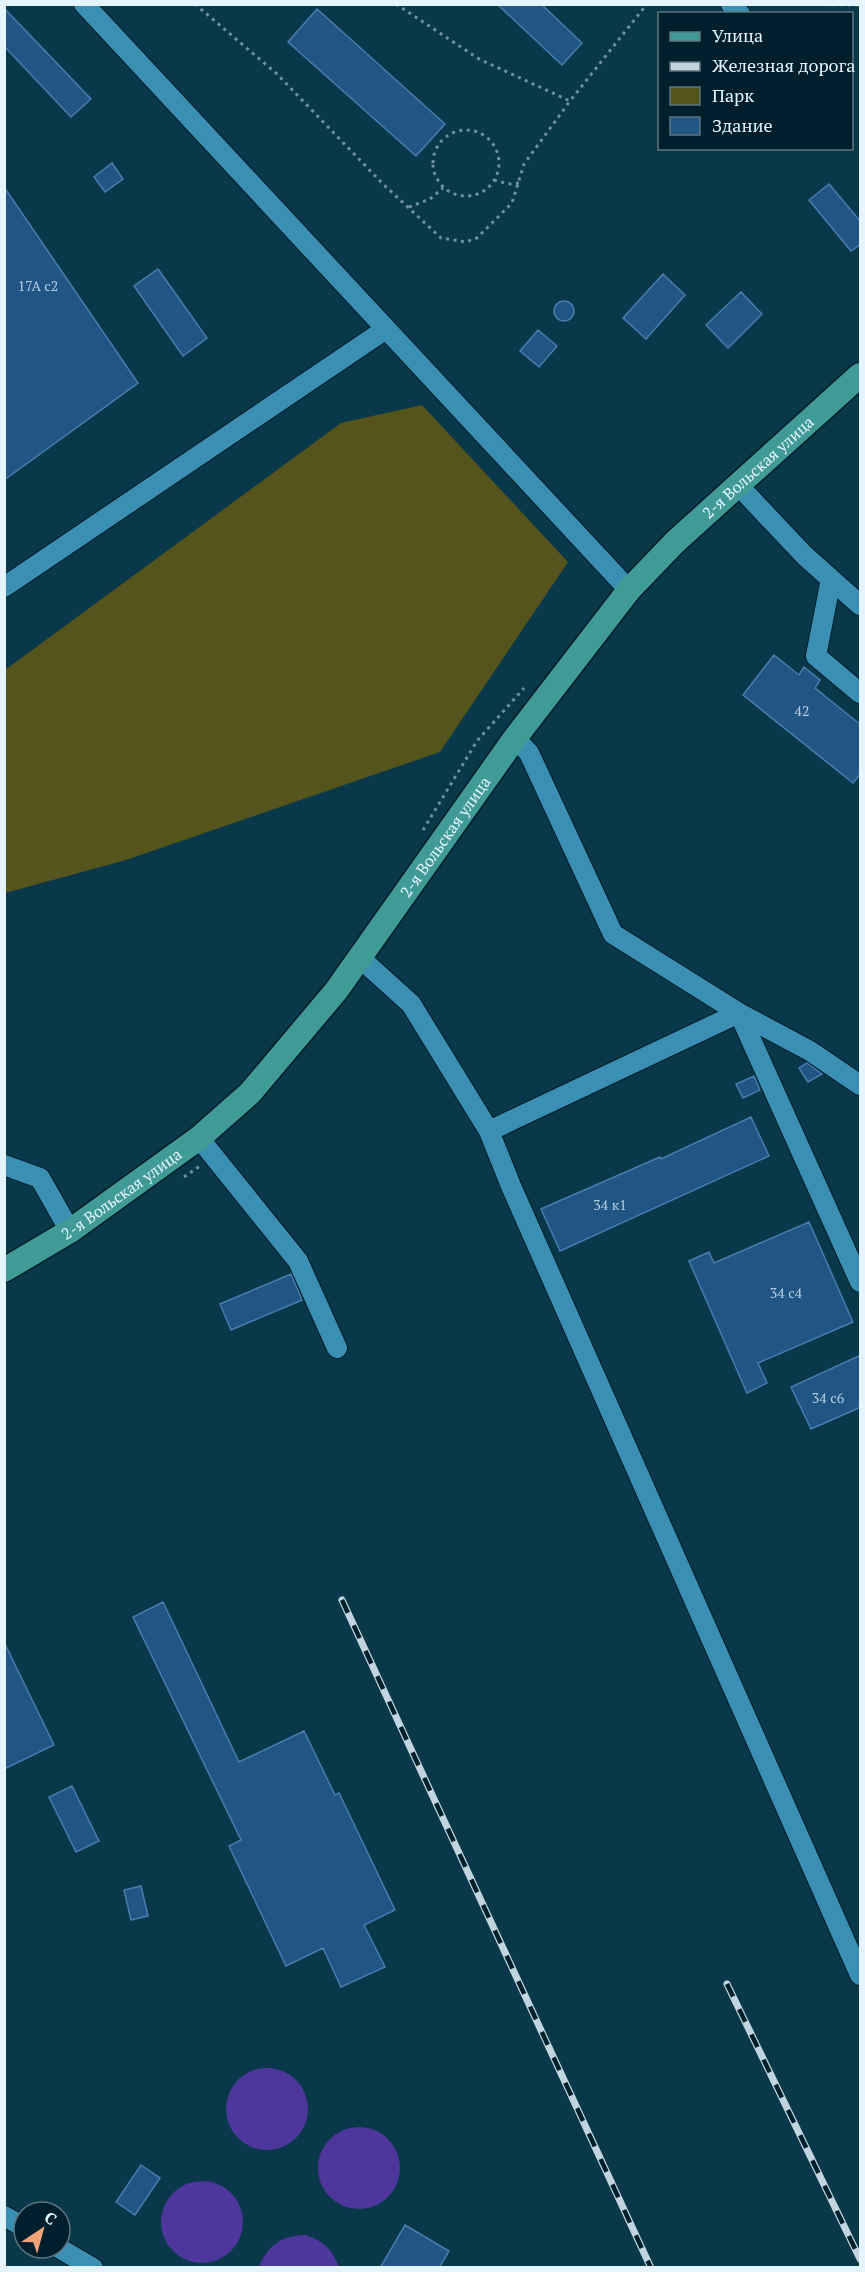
<svg xmlns="http://www.w3.org/2000/svg" width="865" height="2272" viewBox="0 0 865 2272" font-family="'PT Serif',serif">
  <rect width="100%" height="100%" fill="#09384a"/>
  <path fill="#55541c" d="M422,405L568,562L440,752L126,860L5,893V670L341,423Z"/>
  <path fill="#4e379c" d="M226 2109a41 41 0 1 1 82 0a41 41 0 1 1-82 0Z
    M318 2168a41 41 0 1 1 82 0a41 41 0 1 1-82 0Z
    M161 2222a41 41 0 1 1 82 0a41 41 0 1 1-82 0Z
    M305,2235C324,2241 332,2249 339,2267H259C268,2245 281,2236 305,2235Z"/>
  <path fill="#205584" stroke="#487dae" stroke-width="1.5" d="M497,4H541L582,43L562,65Z
    M4,8L91,99L71,117L4,46Z
    M317,9L445,124L416,156L288,42Z
    M112,163L123,179L105,192L94,177Z
    M829,184L861,222V244L851,251L809,200Z
    M4,187L138,383L4,480Z
    M158,269L207,338L183,356L134,286Z
    M663,274L685,295L646,339L623,318Z
    M741,292L762,314L728,348L706,325Z
    M554 311a10 10 0 1 1 20 0a10 10 0 1 1-20 0Z
    M538,330L557,346L539,367L520,351Z
    M774,655L799,675L804,667L820,680L815,688L861,725V773L853,783L743,695Z
    M807,1063L822,1074L808,1082L799,1068Z
    M754,1076L760,1090L743,1098L736,1084Z
    M751,1117L769,1156L560,1251L541,1209L660,1157L661,1159Z
    M809,1222L853,1322L758,1363L767,1383L747,1393L689,1261L709,1252L714,1263Z
    M291,1274L302,1300L231,1330L220,1304Z
    M861,1355V1407L811,1429L791,1387Z
    M163,1602L239,1762L304,1731L335,1795L339,1793L395,1910L364,1925L385,1967L341,1987L323,1948L286,1966L229,1846L241,1840L133,1617Z
    M4,1642L54,1745L4,1769Z
    M72,1786L99,1841L76,1852L49,1797Z
    M141,1886L148,1916L131,1920L124,1890Z
    M141,2165L160,2178L135,2215L116,2202Z
    M405,2225L449,2251L439,2268H380Z"/>
  <g fill="none" stroke-linecap="round" stroke-linejoin="round">
    <g stroke="#041e29" stroke-width="22">
      <path id="minor" d="M84,4L629,590
        M731,4L740,14
        M738,485L804,555L860,605
        M831,579L816,656L860,693
        M4,587L386,329
        M515,738L529,753L613,934L739,1013L860,1282
        M360,958L411,1004L489,1131L511,1186L860,1975
        M489,1131L739,1013L810,1051L860,1085
        M199,1138L298,1261L337,1348
        M4,1165L40,1178L70,1231
        M4,2216L24,2227
        M59,2248L93,2268"/>
    </g>
    <g stroke="#041e29" stroke-width="27">
      <g id="major">
        <path id="s1" d="M4,1270L70,1231L199,1138L250,1093L336,991L515,738L629,590L675,542L860,375"/>
      </g>
    </g>
    <path stroke="#70909e" stroke-width="3" stroke-dasharray="3 4.5" stroke-linecap="butt" d="M195,4L277,74L383,184L441,238L466,242L477,238L512,203L524,164L570,101
      M396,4L479,59L570,101L647,4
      M773,4L860,5
      M433 163a33 33 0 1 1 66 0a33 33 0 1 1-66 0Z
      M494,180L508,184L519,183
      M409,207L430,199L443,188
      M423,830L477,741L524,688
      M184,1177L200,1166"/>
    <use href="#minor" stroke="#3b8fb2" stroke-width="20"/>
    <use href="#major" stroke="#409a95" stroke-width="24"/>
    <g stroke="#c0d5de" stroke-width="7">
      <path id="rail" d="M342,1600L651,2268
        M727,1984L860,2259"/>
    </g>
    <use href="#rail" stroke="#001f2c" stroke-width="4.5" stroke-dasharray="14" stroke-linecap="butt"/>
  </g>
  <g text-anchor="middle" dominant-baseline="central" stroke-width="4.5" stroke-linejoin="round" paint-order="stroke">
    <g font-size="14" fill="#b4cddf">
      <text x="38" y="285">17А с2</text>
      <text x="802" y="710">42</text>
      <text x="610" y="1204">34 к1</text>
      <text x="786" y="1292">34 с4</text>
      <text x="828" y="1397">34 с6</text>
    </g>
    <g font-size="16" fill="#e6f5fd" stroke="#001f2c">
      <text stroke="none"><textPath href="#s1" startOffset="1112">2-я Вольская улица</textPath></text>
      <text stroke="none"><textPath href="#s1" startOffset="626">2-я Вольская улица</textPath></text>
      <text stroke="none"><textPath href="#s1" startOffset="140">2-я Вольская улица</textPath></text>
    </g>
  </g>
  <rect width="865" height="2272" fill="none" stroke="#e6f5fd" stroke-width="12"/>
  <rect x="658" y="12" width="195" height="138" fill="#001f2c" stroke="#5c7580" stroke-width="1.5"/>
  <rect x="670" y="32" width="30" height="9" fill="#409a95" stroke="#5c7580" stroke-width="1.5"/>
  <text x="712" y="42" font-size="18" fill="#e6f5fd">Улица</text>
  <rect x="670" y="62" width="30" height="9" fill="#c0d5de" stroke="#5c7580" stroke-width="1.5"/>
  <text x="712" y="72" font-size="18" fill="#e6f5fd">Железная дорога</text>
  <rect x="670" y="87" width="30" height="18" fill="#55541c" stroke="#5c7580" stroke-width="1.5"/>
  <text x="712" y="102" font-size="18" fill="#e6f5fd">Парк</text>
  <rect x="670" y="117" width="30" height="18" fill="#205584" stroke="#5c7580" stroke-width="1.5"/>
  <text x="712" y="132" font-size="18" fill="#e6f5fd">Здание</text>
  <g transform="translate(42 2230) rotate(36)"><circle r="28" fill="#001f2c" stroke="#5c7580" stroke-width="1.5"/>
  <path d="M0-4.5L10 22L0 15L-10 22Z" fill="#f0a279"/>
  <text y="-9" font-size="16" font-weight="bold" text-anchor="middle" fill="#e6f5fd">С</text>
  </g>
</svg>
